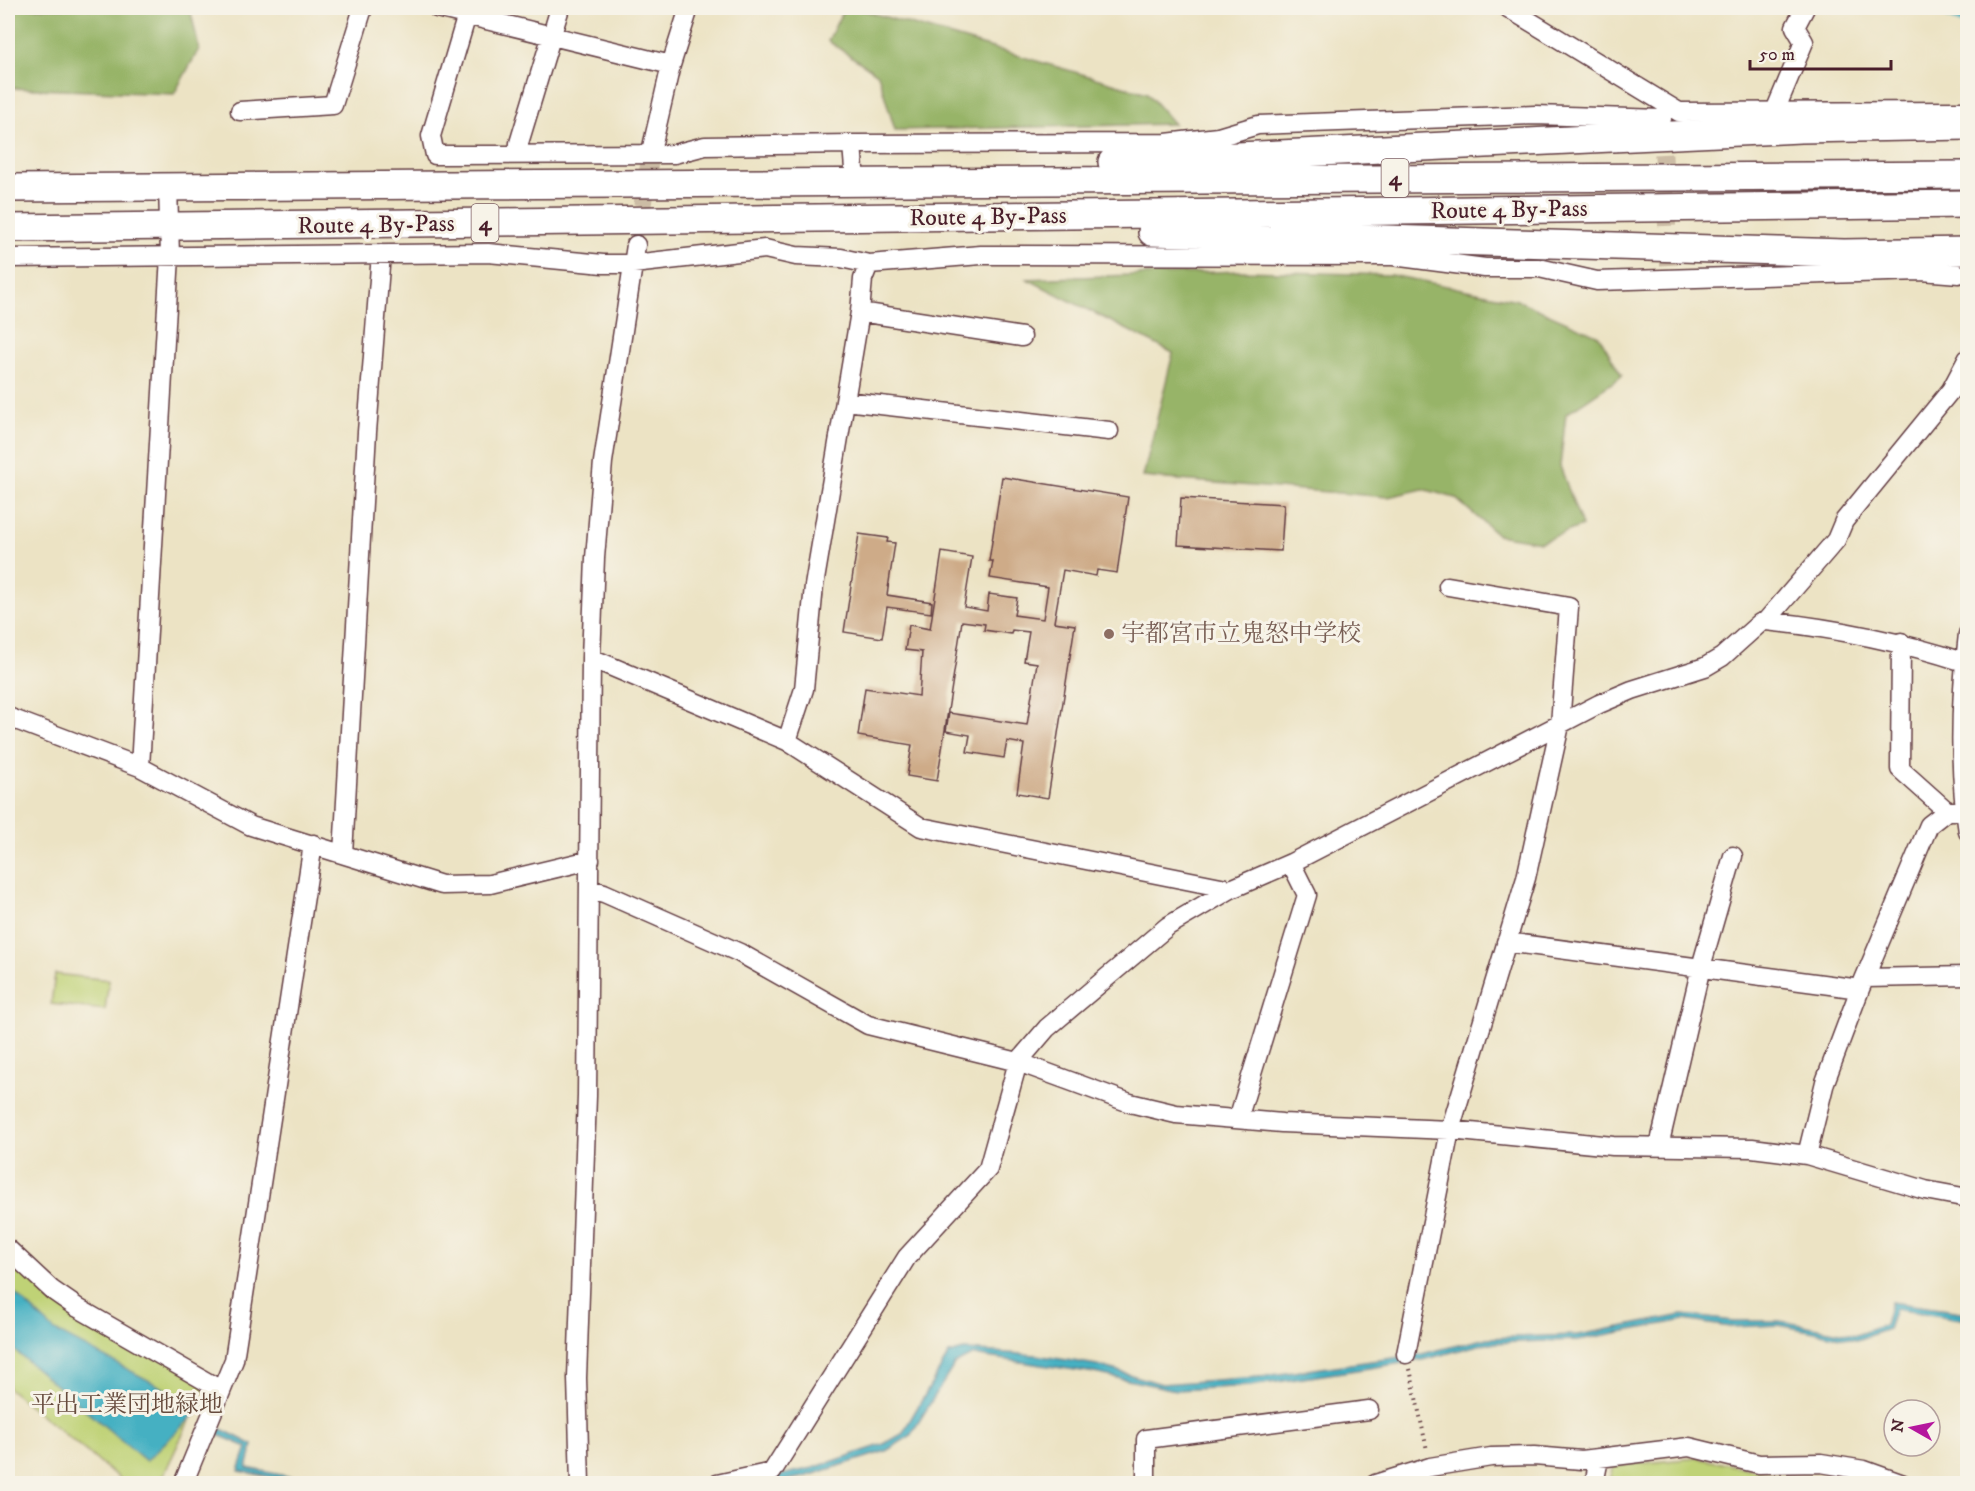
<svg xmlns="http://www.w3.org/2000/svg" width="1975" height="1491" viewBox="0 0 1975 1491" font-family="'IM FELL DW Pica','Noto Serif JP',serif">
  <rect width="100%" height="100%" fill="#f7f3e8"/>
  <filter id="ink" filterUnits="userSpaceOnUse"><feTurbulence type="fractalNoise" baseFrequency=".0167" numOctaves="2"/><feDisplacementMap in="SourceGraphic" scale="12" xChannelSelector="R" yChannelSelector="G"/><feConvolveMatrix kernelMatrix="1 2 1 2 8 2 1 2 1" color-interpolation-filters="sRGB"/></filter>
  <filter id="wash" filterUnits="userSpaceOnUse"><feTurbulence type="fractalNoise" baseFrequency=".008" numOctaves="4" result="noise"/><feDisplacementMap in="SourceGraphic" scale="24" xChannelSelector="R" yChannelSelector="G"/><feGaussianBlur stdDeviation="1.35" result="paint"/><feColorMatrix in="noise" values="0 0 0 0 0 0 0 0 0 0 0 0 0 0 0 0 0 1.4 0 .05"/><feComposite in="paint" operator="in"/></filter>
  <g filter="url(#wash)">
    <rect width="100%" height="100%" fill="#ece3c4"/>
    <path fill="#bfd276" stroke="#847850" stroke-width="1.5" d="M55,974L109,980L105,1010L51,1004Z
      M8,1249L52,1290L207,1382L160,1483H125L8,1388Z
      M1697,1458L1798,1479L1834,1483L1608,1484L1613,1466Z"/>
    <path fill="#97b467" stroke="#706a49" stroke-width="1.5" d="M8,8H190L199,49L174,94L8,88Z
      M844,8H855L1147,93L1174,124L895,130L878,74L828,41Z
      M1242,271L1391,275L1517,300L1599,336L1622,376L1566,414L1560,466L1582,526L1540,542L1498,535L1455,498L1423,489L1388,497L1143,477L1173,353L1027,279Z"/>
    <path fill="#44b0c2" stroke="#476876" stroke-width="1.5" d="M8,1287L55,1331L201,1408L146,1461L8,1345Z
      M1891,1302L1967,1313V1320L1895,1309L1888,1329L1856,1340L1779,1325L1730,1327L1684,1320L1578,1340L1486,1343L1422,1360L1250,1386L1176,1390L1089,1372L973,1355L954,1365L910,1436L886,1451L804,1477L770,1483L740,1484L813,1468L884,1444L902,1434L949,1354L964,1350L1036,1355L1097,1365L1162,1384L1258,1377L1422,1354L1487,1338L1579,1335L1683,1315L1733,1321H1780L1856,1335L1885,1325Z
      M219,1428L253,1445L247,1468L320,1483H301L239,1471L247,1447L216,1434Z"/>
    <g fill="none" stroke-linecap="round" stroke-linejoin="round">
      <path stroke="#44b0c2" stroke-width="6" d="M1933,8L1968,25"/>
    </g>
    <g id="blocks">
      <path fill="#ceab88" d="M1002,477L1128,497L1117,573L1097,570L1096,576L1063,570L1054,622L1075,625L1048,798L1017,793L1024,744L1007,741L1004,758L967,752L970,735L946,731L949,713L1027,725L1037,663L1024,661L1029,632L1012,630L1011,634L984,630L985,624L962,621L937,781L907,776L912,745L858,736L865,688L919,696L922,652L905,650L909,625L930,629L942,552L972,557L964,607L987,611L989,594L1017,598L1014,615L1043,619L1048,587L990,578L993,561H989Z
        M1181,498L1284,504L1281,551L1178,545Z
        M859,534L888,538L887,542L895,543L887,595L932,602L931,613L887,607L882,638L844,632Z"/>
    </g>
  </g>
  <g filter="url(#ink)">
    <use href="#blocks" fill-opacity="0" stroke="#623c42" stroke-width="1.5"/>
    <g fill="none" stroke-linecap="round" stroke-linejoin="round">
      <path stroke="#ccbca5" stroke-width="18" stroke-dasharray="18 9" stroke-linecap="butt" d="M1662,127L1669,265
        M638,232L652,147"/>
      <g stroke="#623c42" stroke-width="21">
        <path id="minor" d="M437,8L671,65
          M469,8L431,136L435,155L674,154L705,146L852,144L855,182
          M1508,8L1679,112L1963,111
          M240,111L333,105L363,8
          M1775,111L1804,42L1795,27L1805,8
          M852,144L1166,143L1218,137L1258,125L1535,115L1662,119
          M652,147L671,65L689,8
          M518,154L519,143L560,8
          M168,186L170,256L140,767L251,826L442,885L490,884L590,860
          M8,258L488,253L603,264H633L765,249L796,256L841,258L869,264L981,255L1393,256L1485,268H1539L1597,281L1921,271L1959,274
          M860,312L1022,337
          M845,401L1109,431
          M1766,621C1834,628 1899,641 1964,662
          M1968,634C1960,701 1958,766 1968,832
          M1901,642L1900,769L1947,811
          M591,658L787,741L921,827L1231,889
          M8,717L140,767
          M787,741L804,689L814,586L860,312L863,279L869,264
          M343,854L367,432L381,254
          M589,889L604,893L740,953L868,1025L1018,1062L1130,1103L1176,1114L1282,1123L1450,1130L1613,1146L1752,1148L1807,1155L1925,1190L1968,1198
          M1506,942L1860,989
          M1865,978L1968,976
          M1238,1119L1307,895L1291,863
          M1659,1146L1701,967L1733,856
          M1807,1155L1825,1082L1860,989L1929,825L1947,811H1964
          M8,1249L52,1290L78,1308L221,1390
          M1406,1354L1450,1130L1526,878L1560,725L1569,607L1448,586
          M183,1484L234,1360L313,844
          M580,1484L577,1378L587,1096L591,658L595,558L603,462L636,245
          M717,1484L772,1472L907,1257L988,1169L1018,1062L1047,1028L1168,926L1231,889L1291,863L1599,704L1632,690L1705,667L1722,657L1760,623L1766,621L1836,540L1844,521L1951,390L1968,358
          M1146,1484V1439L1369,1410
          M1375,1484L1430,1467L1491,1457L1534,1456L1582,1460L1689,1447L1759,1464L1821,1463L1864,1470L1903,1484
          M1594,1484L1599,1459"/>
      </g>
      <g stroke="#623c42" stroke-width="30">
        <path id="highway" d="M1112,162L1800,129L1968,126
          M8,188L1968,175
          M8,228L1968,204
          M1152,232L1844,253L1968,251"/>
      </g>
      <path stroke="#623c42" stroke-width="4" stroke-dasharray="1.5 4.5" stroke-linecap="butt" d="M1410,1369L1427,1450"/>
      <use href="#minor" stroke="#fff" stroke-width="18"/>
      <use href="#highway" stroke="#fff" stroke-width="27"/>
    </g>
  </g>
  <circle fill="#8d6e63" stroke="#f7f3e8" stroke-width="2" cx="1109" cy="634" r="6"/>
  <g text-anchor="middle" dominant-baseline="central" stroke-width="6" stroke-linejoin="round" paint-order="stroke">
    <g fill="#f7f3e8" stroke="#7e5f64" stroke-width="1.5">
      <rect x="1381.5" y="159" width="27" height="38" rx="4.5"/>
      <rect x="471.5" y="204" width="27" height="38" rx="4.5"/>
    </g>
    <g font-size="22" font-weight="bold" fill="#4a1f2b">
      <text x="1395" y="178">4</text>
      <text x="485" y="223">4</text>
    </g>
    <g font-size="24" fill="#4a1f2b" stroke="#f7f3e8">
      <text transform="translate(1509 210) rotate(-1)">Route 4 By-Pass</text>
      <text transform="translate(988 217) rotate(-1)">Route 4 By-Pass</text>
      <text transform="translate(376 225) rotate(-1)">Route 4 By-Pass</text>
    </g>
    <g font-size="24" fill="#785e54" stroke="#f7f3e8" text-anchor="start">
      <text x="1121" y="634">宇都宮市立鬼怒中学校</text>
    </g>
    <g font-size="24" fill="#674c3e" stroke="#f7f3e8">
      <text x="127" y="1405">平出工業団地緑地</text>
    </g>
  </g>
  <rect width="1975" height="1491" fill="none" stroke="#f7f3e8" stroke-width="30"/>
  <g transform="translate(1912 1428) rotate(279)"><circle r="28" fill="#f7f3e8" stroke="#b29e9c" stroke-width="1.5"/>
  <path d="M0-4.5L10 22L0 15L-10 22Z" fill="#b5179e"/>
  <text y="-9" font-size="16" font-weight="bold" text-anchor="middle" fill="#4a1f2b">N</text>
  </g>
  <path d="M1750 60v9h141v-9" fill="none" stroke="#4a1f2b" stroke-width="3"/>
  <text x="1759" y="60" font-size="18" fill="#4a1f2b" stroke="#f7f3e8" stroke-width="4.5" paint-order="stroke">50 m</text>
</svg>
